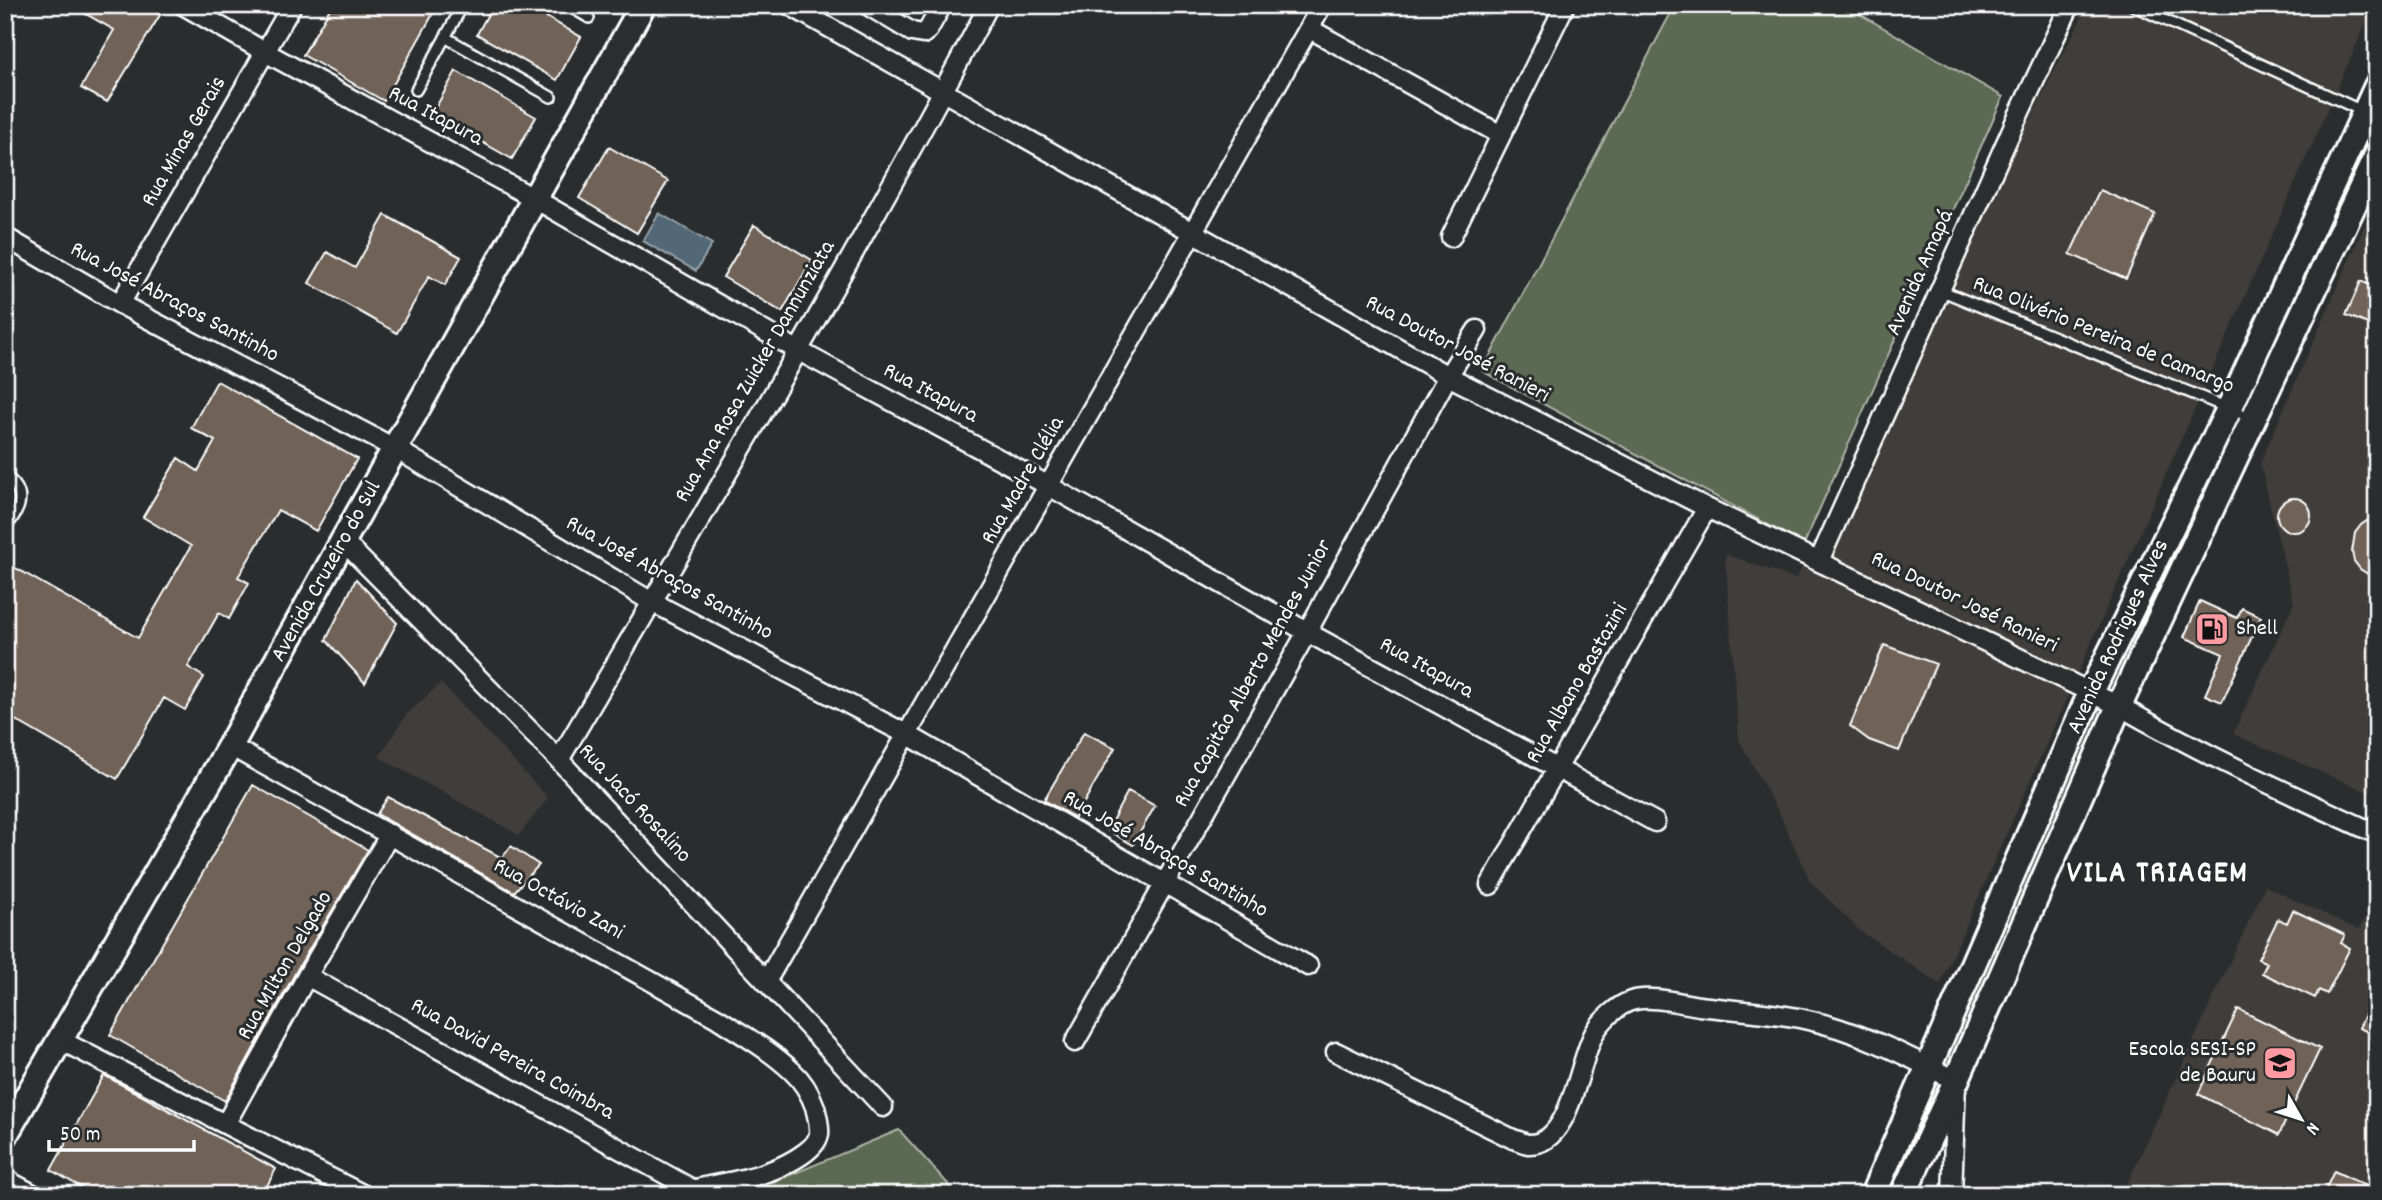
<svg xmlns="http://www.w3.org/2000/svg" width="2382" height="1200" viewBox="0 0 2382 1200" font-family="Dekko,sans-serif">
  <rect width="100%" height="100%" fill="#2a2d2e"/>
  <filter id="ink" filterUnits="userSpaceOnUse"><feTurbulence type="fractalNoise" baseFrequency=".0143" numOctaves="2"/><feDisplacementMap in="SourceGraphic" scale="14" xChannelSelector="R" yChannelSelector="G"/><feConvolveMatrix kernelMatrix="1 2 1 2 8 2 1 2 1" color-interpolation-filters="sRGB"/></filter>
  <g filter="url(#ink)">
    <path fill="#3f3d3a" d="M2088,5H2374L1940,984L1860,931L1810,881L1781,817L1739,740L1725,554L1796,579Z
      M2377,197V796L2233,734L2294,603L2260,463Z
      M441,683L548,798L519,835L379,757L406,715Z
      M2265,886L2359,930L2377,895V1195H2122Z"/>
    <path fill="#5c6a52" stroke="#aeb4a8" stroke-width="2" d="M1675,5H1844L2003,97L1804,544L1482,371Z
      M899,1130L958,1195H742Z"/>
    <path fill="#536776" stroke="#98a4ad" stroke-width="2" d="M659,213L712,244L696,271L643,241Z"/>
    <path fill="#706256" stroke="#fff" stroke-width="2" d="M70,5H144L160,15L107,102L81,88L114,30Z
      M332,5H438L384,101L303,55Z
      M493,5H525L581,37L557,80L477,34Z
      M456,71L536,117L512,159L432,114Z
      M609,147L668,181L637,233L579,198Z
      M2100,190L2155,214L2126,279L2070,254Z
      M385,215L461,257L445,285L429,276L397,333L309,283L327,252L355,268Z
      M754,225L812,260L782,312L723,277Z
      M2361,281L2377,288V328L2346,315Z
      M217,381L357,459L316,531L278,510L238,577L249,583L229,619L219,613L188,667L204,677L185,710L164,698L117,779L5,714V562L138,638L191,546L143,517L178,458L198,471L215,441L191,428Z
      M2277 515a17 17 0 1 1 34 0a17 17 0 1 1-34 0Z
      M2377,514V580L2360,569L2354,561L2352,552L2355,533L2361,525Z
      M356,579L397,623L365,683L326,640Z
      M2200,601L2237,618L2242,608L2261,617L2222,702L2205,695L2223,654L2184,637Z
      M1884,645L1936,664L1899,751L1869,740L1850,726Z
      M1084,732L1115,748L1075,818L1044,800Z
      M253,785L368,850L297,970L225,1101L110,1035Z
      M1128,791L1155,806L1133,845L1107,830Z
      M388,797L502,858L511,846L539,865L514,892L377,814Z
      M2293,910L2345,935L2341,943L2350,948L2327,994L2319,990L2315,998L2262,973L2267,963L2258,959L2278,919L2287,923Z
      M2377,989V1036L2359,1028Z
      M2238,1009L2320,1049L2279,1135L2198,1094Z
      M104,1075L276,1169L262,1195H95L51,1170Z
      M2334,1171L2377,1191V1195H2323Z"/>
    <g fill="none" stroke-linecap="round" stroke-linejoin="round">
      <g stroke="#fff" stroke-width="14">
        <path id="lane" d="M567,5L589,18
          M2132,5L2362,111
          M445,37L551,97
          M416,90L463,5
          M1940,290L2252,418
          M5,476C28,492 21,510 5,528
          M5,1174L44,1195"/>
      </g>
      <g stroke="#fff" stroke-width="23">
        <path id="street" d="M183,5L265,52L535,199L797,350L1049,486L1307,632L1655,822
          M789,5L1448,376L1707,508L2119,706C2203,754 2289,794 2377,834
          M867,5L912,32L923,34L928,30L942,5
          M1310,29L1501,135
          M5,237L120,304L396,449L652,602L908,735L1308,966
          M1451,237L1565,5
          M120,304L292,5
          M343,541L559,760L883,1107
          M1819,561L2017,118L2070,5
          M230,746L717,1018C743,1035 770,1050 792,1071C803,1081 810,1093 815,1107C817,1115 820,1126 819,1134C816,1152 780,1168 764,1173C735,1183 704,1185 674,1195
          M559,760C706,510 854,261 989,5
          M1490,885L1707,508
          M307,976L692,1189
          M767,980L1322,5
          M60,1040L364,1195
          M1075,1042L1307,632L1448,376L1477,330
          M1336,1052L1513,1139C1517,1140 1523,1143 1528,1144C1572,1146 1578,1060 1595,1032C1602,1020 1618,1005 1631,1001C1650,995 1679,1003 1699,1006C1732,1010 1766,1012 1799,1018C1855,1029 1906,1055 1956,1081L1952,1195
          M226,1123L307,976L390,834"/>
      </g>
      <g stroke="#fff" stroke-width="30">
        <path id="secondary" d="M5,1135L230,746L343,541L643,5
          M1873,1195L2091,692L2230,407L2377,86
          M1903,1195L1956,1081L2119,706L2377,155"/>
      </g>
      <use href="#lane" stroke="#2a2d2e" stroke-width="9"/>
      <use href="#street" stroke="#2a2d2e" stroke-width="18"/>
      <use href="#secondary" stroke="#2a2d2e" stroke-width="24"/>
    </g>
  </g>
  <defs>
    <g id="fuel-square" transform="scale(1.75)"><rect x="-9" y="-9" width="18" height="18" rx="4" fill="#ff9aa2" stroke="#2a2d2e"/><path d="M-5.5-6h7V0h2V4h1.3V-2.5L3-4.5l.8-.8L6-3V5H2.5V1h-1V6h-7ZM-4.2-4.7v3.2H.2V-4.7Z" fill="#111"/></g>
    <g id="school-square" transform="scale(1.75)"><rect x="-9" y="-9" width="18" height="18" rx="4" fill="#ff9aa2" stroke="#2a2d2e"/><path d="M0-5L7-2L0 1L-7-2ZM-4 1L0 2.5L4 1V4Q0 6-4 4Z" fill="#111"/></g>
  </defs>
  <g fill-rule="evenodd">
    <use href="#fuel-square" x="2212" y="629"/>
    <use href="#school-square" x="2280" y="1063"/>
  </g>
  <g text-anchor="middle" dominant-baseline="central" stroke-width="6" stroke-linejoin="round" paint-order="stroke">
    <g font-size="23" fill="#fff" stroke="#2a2d2e">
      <text transform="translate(435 117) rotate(28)">Rua Itapura</text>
      <text transform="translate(185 142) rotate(-60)">Rua Minas Gerais</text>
      <text transform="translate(1921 273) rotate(-66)">Avenida Amapá</text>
      <text transform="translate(174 303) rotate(28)">Rua José Abraços Santinho</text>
      <text transform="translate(2103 336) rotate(22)">Rua Olivério Pereira de Camargo</text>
      <text transform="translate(1457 350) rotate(28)">Rua Doutor José Ranieri</text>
      <text transform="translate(756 372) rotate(-60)">Rua Ana Rosa Zuicker Dannunziata</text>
      <text transform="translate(930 394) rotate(28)">Rua Itapura</text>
      <text transform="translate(1024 481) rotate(-60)">Rua Madre Clélia</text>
      <text transform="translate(327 572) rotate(-61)">Avenida Cruzeiro do Sul</text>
      <text transform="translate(669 579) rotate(29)">Rua José Abraços Santinho</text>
      <text transform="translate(1964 603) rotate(26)">Rua Doutor José Ranieri</text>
      <text transform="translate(2119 637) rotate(-65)">Avenida Rodrigues Alves</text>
      <text transform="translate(1426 669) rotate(29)">Rua Itapura</text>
      <text transform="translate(1254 674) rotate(-61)">Rua Capitão Alberto Mendes Junior</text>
      <text transform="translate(1578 684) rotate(-60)">Rua Albano Bastazini</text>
      <text transform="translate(634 804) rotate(47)">Rua Jacó Rosalino</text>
      <text transform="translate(1165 855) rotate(30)">Rua José Abraços Santinho</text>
      <text transform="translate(558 900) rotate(29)">Rua Octávio Zani</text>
      <text transform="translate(286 966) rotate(-60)">Rua MIlton Delgado</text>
      <text transform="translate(512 1060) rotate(29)">Rua David Pereira Coimbra</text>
    </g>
    <g font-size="23" fill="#fff" stroke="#2a2d2e" text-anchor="start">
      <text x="2236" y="629">Shell</text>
      <text x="2256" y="1050" text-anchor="end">Escola SESI-SP<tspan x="2256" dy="26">de Bauru</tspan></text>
    </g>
    <g font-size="30" font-weight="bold" letter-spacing="2" fill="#fff" stroke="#2a2d2e">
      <text x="2158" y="875">VILA TRIAGEM</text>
    </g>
  </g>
  <rect width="2382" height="1200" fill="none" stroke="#2a2d2e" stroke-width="28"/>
  <rect x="14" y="14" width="2354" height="1172" fill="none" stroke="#fff" stroke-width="2.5" filter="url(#ink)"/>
  <g transform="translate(2301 1119) rotate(129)" stroke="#2a2d2e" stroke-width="5" paint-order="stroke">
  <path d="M0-5L12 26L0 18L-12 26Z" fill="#ffffff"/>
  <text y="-10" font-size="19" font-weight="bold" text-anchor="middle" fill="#ffffff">N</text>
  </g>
  <path d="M49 1140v10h145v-10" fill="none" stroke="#ffffff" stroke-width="3.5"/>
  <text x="60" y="1140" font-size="21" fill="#ffffff" stroke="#2a2d2e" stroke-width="5" paint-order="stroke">50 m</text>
</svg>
